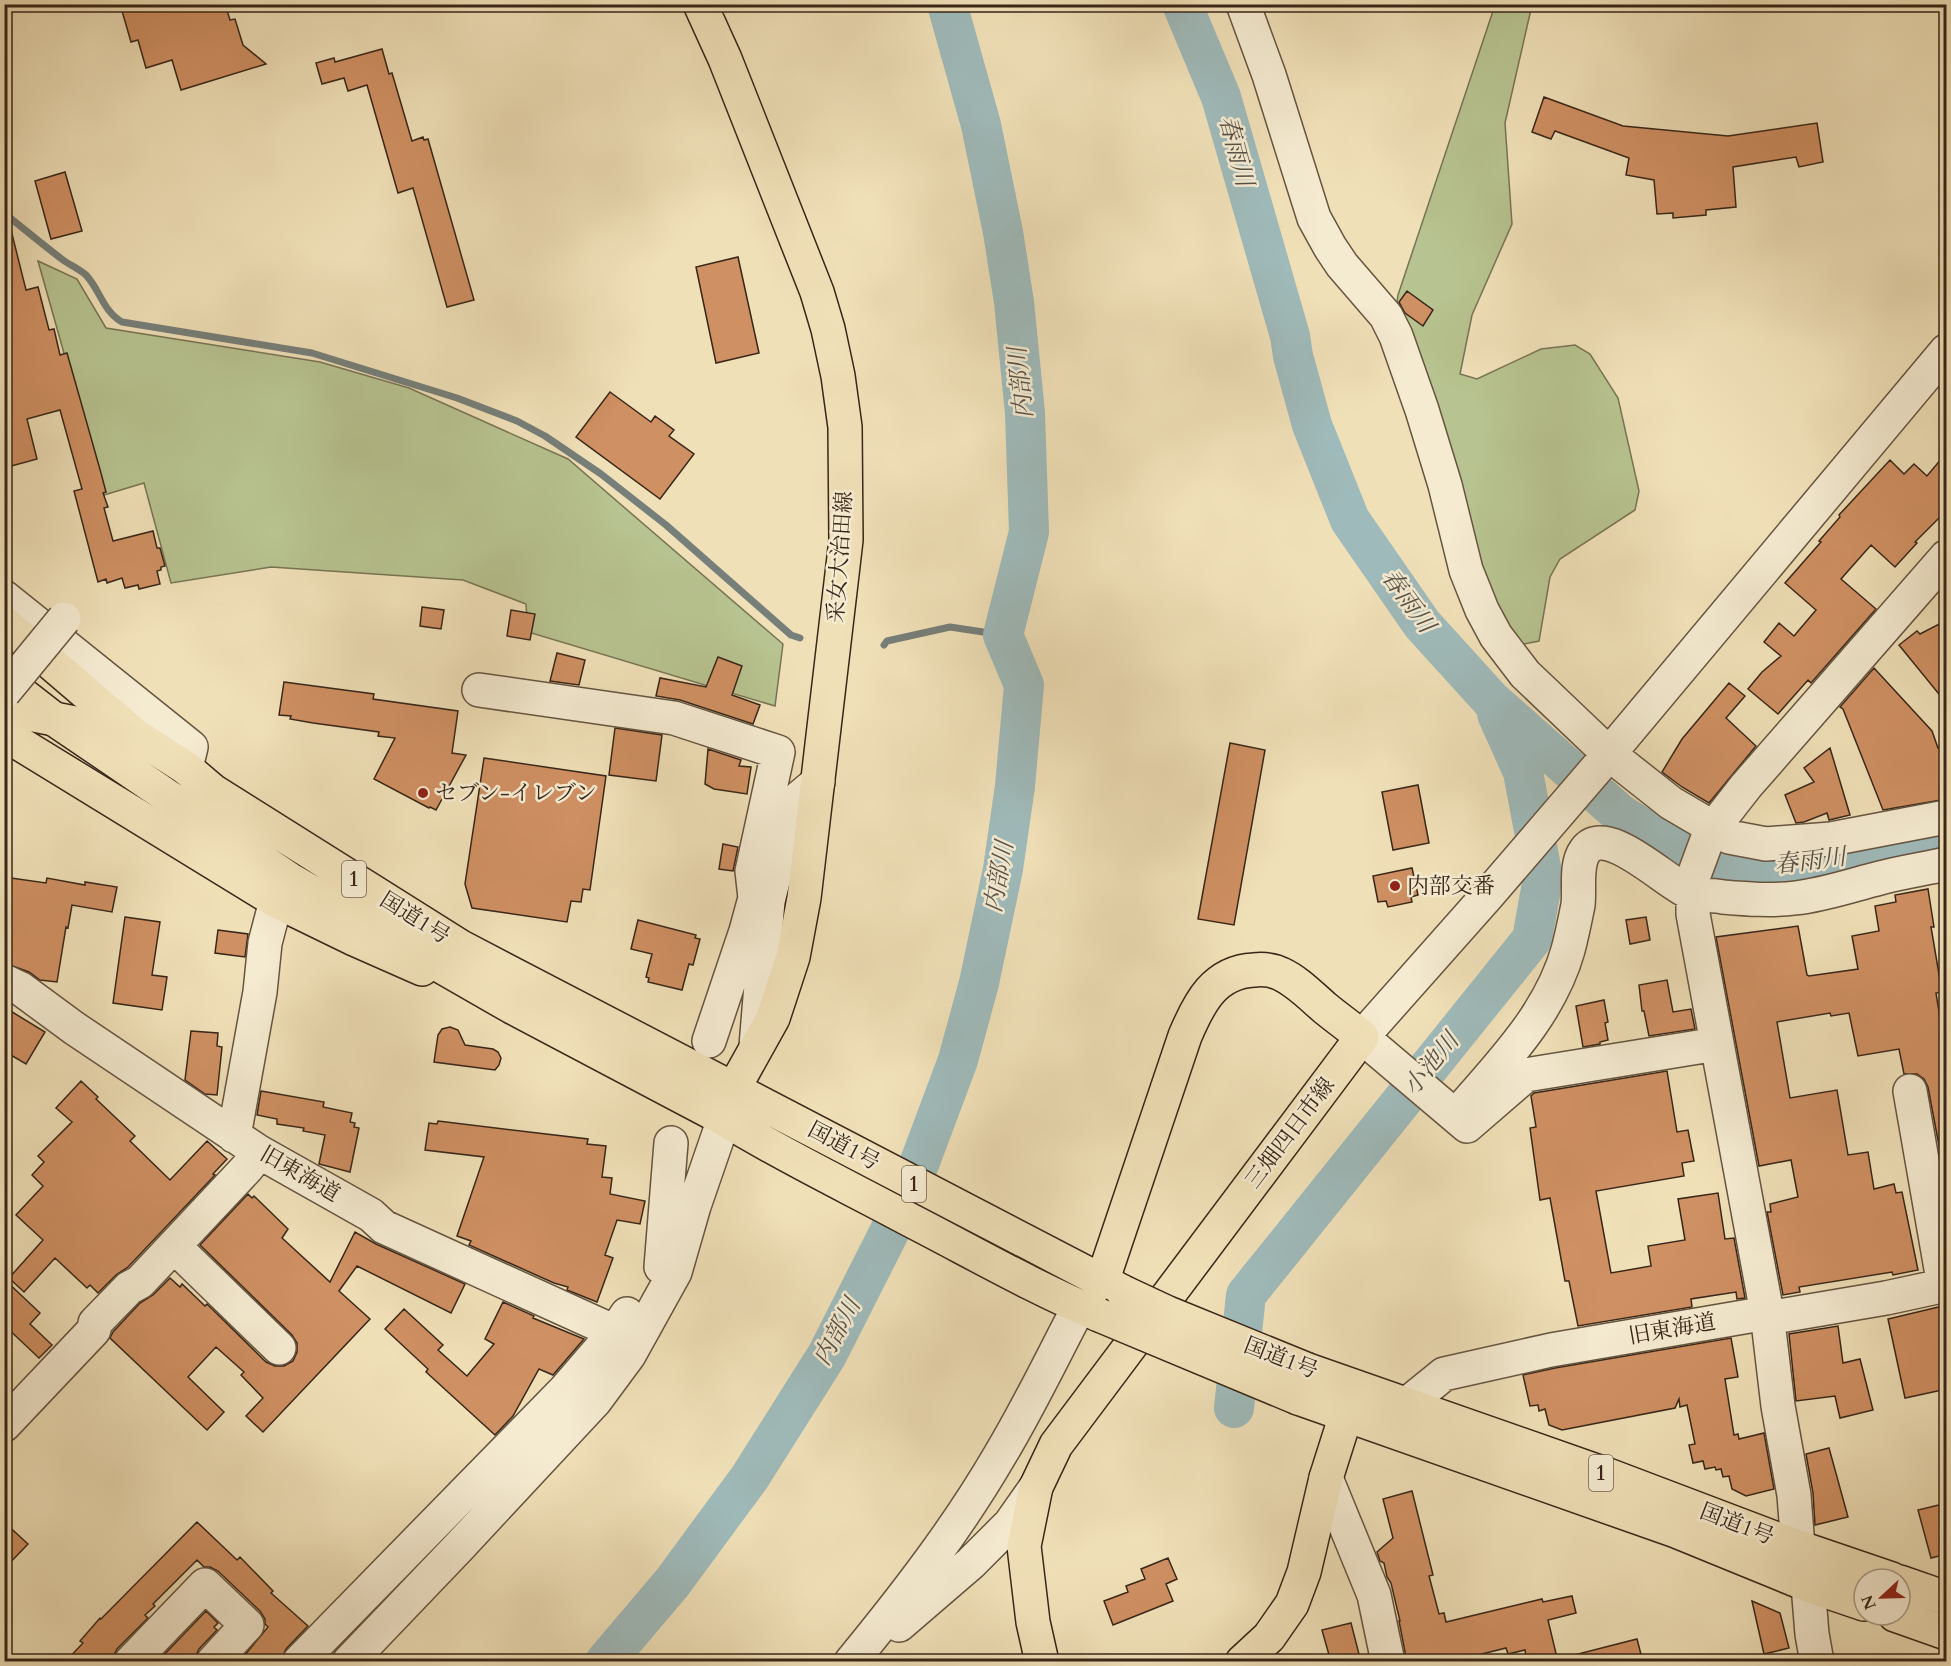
<svg xmlns="http://www.w3.org/2000/svg" width="1951" height="1666" viewBox="0 0 1951 1666" font-family="Cardo,'Noto Serif JP',serif">
  <rect width="100%" height="100%" fill="#f0e0b8"/>
  <filter id="stains"><feTurbulence type="fractalNoise" baseFrequency=".00333" numOctaves="4"/><feColorMatrix values="0 0 0 0 .2 0 0 0 0 .09 0 0 0 0 .02 0 0 0 .5 -.17"/></filter>
  <radialGradient id="worn" r=".72"><stop offset=".6" stop-color="#630" stop-opacity="0"/><stop offset="1" stop-color="#630" stop-opacity=".3"/></radialGradient>
  <path fill="#b7c390" stroke="#787454" stroke-width="1.5" d="M1495,5H1532L1505,123L1512,224L1472,315L1460,374L1477,379L1541,349L1575,345L1590,354L1618,398L1639,491L1635,510L1560,559L1550,577L1539,641L1514,646L1424,432L1392,334L1398,295Z
    M38,261L77,279L106,328L320,362L409,388L568,459L783,644L775,706L528,632L526,604L463,580L271,567L171,583L144,483L104,495Z"/>
  <g fill="none" stroke-linecap="round" stroke-linejoin="round">
    <path stroke="#767f79" stroke-width="7" d="M4,213C24,229 43,245 63,260C70,265 79,269 86,275C100,290 103,311 122,322L312,353L457,398L517,421L545,436L601,474L666,525L791,635L800,638
      M884,645L887,641L950,627L1003,635"/>
    <path stroke="#9fbaba" stroke-width="40" d="M1182,4L1221,97L1290,336L1293,356L1312,425L1350,520L1422,624L1491,700L1620,814L1678,850L1716,861L1756,867L1808,864L1946,839
      M1234,1408L1246,1295L1532,939L1543,878L1523,772L1497,714
      M605,1662L672,1583L750,1477L827,1355L906,1199L958,1060L979,983L1003,869L1015,786L1024,685L1003,635L1029,532L1025,413L1014,302L1003,232L981,125L947,4"/>
  </g>
  <path fill="#cf9063" stroke="#382618" stroke-width="1.5" d="M120,4H225L230,20L235,19L243,45L266,64L181,90L172,60L146,68L138,40L131,42Z
    M382,49L389,74L392,73L412,141L423,137L424,140L428,139L474,300L447,307L413,188L398,193L367,85L348,91L344,78L322,84L316,63L334,58L335,62Z
    M1544,97L1623,126L1728,136L1817,123L1823,162L1799,167L1796,157L1733,167L1736,207L1706,210V215L1673,218V213L1657,214L1654,180L1626,175L1629,158L1555,131L1551,139L1532,132Z
    M65,172L82,231L51,239L35,181Z
    M11,230L26,290L38,287L49,330L54,329L60,355L67,353L101,473L106,492L103,493L108,507L104,508L113,541L153,531L157,548H160L165,566L161,567V570L157,571L160,584L139,589L138,585L125,588L122,578L107,583L106,579L98,582L74,491L82,489L60,410L27,419L37,459L4,468V231Z
    M738,257L759,353L716,363L696,267Z
    M1407,291L1433,310L1423,326L1405,313L1399,302Z
    M610,392L651,422L655,416L674,430L669,436L694,454L660,499L576,437Z
    M1947,452V510L1915,542L1917,543L1895,567L1871,545L1841,579L1876,609L1811,683L1808,680L1778,714L1748,689L1762,672L1781,656L1764,642L1779,623L1794,636L1816,610L1785,583L1821,542L1819,541L1840,517L1839,515L1890,460L1904,474L1914,464L1927,476Z
    M422,607L444,610L441,629L420,626Z
    M511,610L535,614L530,640L507,636Z
    M1947,620V704L1899,645L1917,631L1920,634Z
    M557,653L585,660L579,685L550,681Z
    M718,657L742,666L732,695L760,705L753,724L680,700L656,696L660,678L706,687Z
    M1874,668L1932,731L1938,748L1947,745V799L1883,810L1843,709L1840,707Z
    M284,682L374,694L373,699L458,711L452,753L466,755L436,810L430,807L429,808L374,779L395,738L378,736L379,732L313,723L290,719L291,716L279,715Z
    M1729,683L1745,696L1726,718L1756,746L1709,803L1682,787L1662,772L1682,739Z
    M615,728L662,735L656,781L609,775Z
    M1230,743L1265,750L1234,925L1198,919Z
    M1830,748L1850,815L1829,820L1827,813L1804,822L1796,823L1785,795L1814,782L1804,768Z
    M708,749L741,760L739,766L751,767L747,794L714,789L705,784Z
    M484,758L606,776L590,890L583,889L581,902L571,901L567,922L472,908L465,884Z
    M1418,785L1429,843L1393,850L1382,792Z
    M723,844L738,847L733,871L719,869Z
    M1412,868L1418,895L1411,897L1412,902L1388,907L1386,901L1378,902L1373,876Z
    M4,877L46,883L47,878L85,885V882L117,887L112,912L72,905L68,928L66,927L57,982L40,980L29,972L4,963Z
    M1928,889L1934,927H1931L1942,992L1936,993L1947,1061V1151H1940L1928,1087L1924,1079L1917,1074H1904L1899,1049L1858,1056L1849,1013L1831,1016L1830,1013L1777,1022L1790,1098L1837,1090L1848,1155L1868,1152L1874,1189L1894,1184L1896,1193L1902,1192L1918,1270L1893,1275L1892,1272L1799,1287L1800,1292L1783,1295L1767,1212H1771L1770,1204L1798,1197L1791,1160L1759,1166L1716,937L1798,926L1807,975L1809,976L1858,969L1852,936L1879,931L1875,906L1896,902L1895,895Z
    M125,917L160,922L152,975L167,977L162,1010L113,1003Z
    M1646,917L1650,940L1630,944L1626,920Z
    M638,920L696,935L695,938L700,939L693,965L689,964L682,990L648,982L649,978L646,977L652,954L631,949Z
    M218,930L248,934L245,957L215,953Z
    M1667,980L1673,1012L1691,1009L1695,1029L1649,1036L1644,1011H1642L1639,985Z
    M1604,1000L1608,1022L1605,1023L1608,1040L1600,1042V1044L1583,1047L1576,1006Z
    M4,1007L45,1032L26,1064L4,1051Z
    M450,1027L458,1030L465,1045L493,1049L498,1052L501,1058L499,1065L495,1070L434,1062L438,1035L442,1029Z
    M191,1031L218,1033L217,1046L222,1047L217,1095L205,1094L185,1080Z
    M1667,1071L1677,1132L1688,1130L1694,1161L1682,1163L1684,1176L1596,1191L1611,1273L1651,1266L1648,1246L1685,1240L1678,1199L1718,1193L1725,1239L1734,1238L1745,1298L1737,1299L1736,1292L1691,1299L1692,1307L1578,1326L1569,1281H1565L1550,1198L1540,1200L1530,1128L1536,1127L1531,1096L1534,1093Z
    M81,1081L98,1097L96,1099L135,1136L130,1141L170,1180L207,1141L227,1159L213,1174L215,1175L128,1267L116,1275L98,1293L90,1285L87,1288L55,1258L24,1292L9,1278L43,1240L16,1215L43,1186L32,1175L44,1162L38,1156L72,1122L56,1108Z
    M261,1091L324,1102L323,1107L352,1113L350,1122L355,1123L354,1127L359,1128L350,1172L319,1164L325,1135L303,1131L304,1128L277,1124V1119L257,1115Z
    M438,1121L588,1139L587,1144L606,1146L602,1177L612,1178L610,1194L645,1201L640,1224L617,1220L605,1255L613,1258L597,1302L567,1290L568,1287L554,1283L469,1245L471,1241L457,1236L484,1157L425,1150L429,1123L437,1124Z
    M248,1194L252,1198L254,1196L288,1229L282,1238L330,1282L355,1232L376,1244L465,1284L451,1313L357,1266L339,1291L370,1319L263,1432L246,1416L263,1398L241,1375L244,1372L216,1347L188,1377L224,1412L207,1430L110,1338L113,1332L140,1303L153,1295L170,1278L180,1287L182,1284L205,1306L207,1304L266,1362L275,1366H284L293,1361L297,1352V1343L292,1335L200,1245Z
    M4,1279L40,1313L30,1324L52,1345L39,1358L4,1325Z
    M503,1302L534,1316L533,1318L584,1339L553,1375L539,1369L513,1416L495,1435L426,1372L428,1369L385,1329L404,1309L443,1345L438,1350L467,1376L494,1344L485,1339Z
    M1947,1305V1389L1905,1398L1888,1319Z
    M1838,1326L1843,1363L1860,1359L1873,1410L1840,1418L1835,1396L1796,1401L1789,1334Z
    M1731,1338L1738,1377L1725,1379L1734,1435L1738,1434L1739,1439L1764,1433L1774,1489L1746,1496L1732,1489L1729,1476L1723,1477L1721,1469L1716,1470L1715,1467L1705,1469L1703,1461L1693,1463L1689,1445L1695,1444L1687,1405L1680,1407L1679,1399L1675,1408L1562,1430L1549,1425L1545,1409L1539,1411L1538,1405L1530,1406L1523,1375L1555,1368Z
    M1829,1448L1848,1517L1815,1525L1813,1493L1806,1454Z
    M1412,1491L1433,1575L1429,1576L1439,1614L1444,1613L1446,1622L1542,1599L1543,1602L1572,1596L1576,1613L1548,1620L1558,1662H1527L1525,1650L1508,1654L1506,1648L1450,1662H1407L1399,1621H1400L1391,1583L1387,1577L1384,1563L1380,1561L1377,1552L1393,1538L1383,1499Z
    M1947,1503V1554L1931,1558L1918,1510Z
    M4,1522L28,1544L4,1569Z
    M197,1522L237,1560L240,1557L273,1591L271,1593L308,1626L286,1649L281,1660L239,1662L268,1627L265,1624V1619L260,1611L218,1571L210,1567H204L197,1560L153,1604L155,1606L145,1615L148,1618L117,1649L113,1657V1662H65L83,1643L80,1641L100,1618L101,1619Z
    M1168,1558L1177,1579L1166,1584L1173,1601L1113,1625L1104,1601L1128,1592L1126,1586L1145,1579L1141,1569Z
    M1752,1601L1780,1613L1789,1648L1764,1654Z
    M206,1611L218,1623L214,1627L217,1630L199,1649L193,1662H157Z
    M1351,1623L1361,1662H1331L1322,1630Z
    M1637,1639L1643,1662H1575L1574,1655Z"/>
  <g fill="none" stroke-linecap="round" stroke-linejoin="round">
    <g stroke="#665440" stroke-width="36">
      <path id="minor" d="M1243,4L1269,75L1314,218L1330,247L1342,265L1386,316L1396,336L1422,410L1445,485L1466,570L1482,610L1496,636L1525,674L1609,754L1671,803L1729,837L1766,844L1831,839L1946,817
        M4,597L191,747L186,768
        M479,690L674,718L778,752L752,871L755,898L746,931L709,1041
        M4,981L21,989L74,1028L259,1152L371,1215L384,1227L615,1332
        M1717,1044L1526,1075L1467,1126L1362,1037L1488,895L1598,767L1946,351
        M756,1046L768,901L776,869L796,814L800,797L818,782
        M1910,1091L1944,1286
        M1460,1111C1502,1062 1550,1014 1568,950C1572,935 1575,920 1578,905C1580,889 1575,865 1585,851C1606,821 1668,885 1691,893C1700,896 1713,895 1723,897C1747,899 1771,901 1795,898C1824,895 1852,885 1880,878C1902,872 1924,869 1946,864
        M234,1136L260,992L265,943L276,901
        M174,1246L279,1348
        M661,1267L671,1143
        M1407,1404L1444,1374L1551,1350L1767,1313L1780,1316L1886,1298L1946,1285
        M4,1425L94,1330L95,1323L129,1288L140,1282L247,1168L259,1152
        M1326,1478L1374,1595L1388,1662
        M899,1625L971,1563L1010,1524L1036,1487
        M131,1662L205,1585L247,1625L213,1662
        M299,1662L565,1390L615,1332L627,1314
        M349,1662L458,1548L595,1401L629,1355L675,1272L694,1206L724,1119
        M851,1662C905,1596 957,1529 1000,1455C1029,1407 1053,1356 1079,1307
        M1817,1662L1812,1634L1808,1585L1798,1547L1794,1495L1778,1406L1767,1313L1693,914V878L1707,840L1714,827L1746,786L1946,557"/>
    </g>
    <g stroke="#382618" stroke-width="36">
      <path id="major" d="M700,4L725,59L817,292L828,329L838,376L845,427L846,540L804,898L793,957L773,1018L734,1088L725,1116
        M4,709L135,735
        M4,734L276,901L354,939L422,969
        M1042,1662L1033,1622L1024,1546L1036,1487L1056,1445L1362,1037C1350,1027 1337,1018 1325,1008C1311,996 1298,982 1281,974C1273,970 1263,969 1254,970C1214,972 1199,1003 1185,1036L1102,1282
        M1242,1662L1269,1637L1292,1604L1304,1572L1326,1478L1346,1415"/>
    </g>
    <g stroke="#382618" stroke-width="36">
      <path id="highway" d="M4,623L135,735L186,768L213,791L461,947L1123,1292
        M4,680L54,719L289,879L512,1007L724,1119C784,1156 849,1187 912,1221C974,1253 1035,1288 1099,1315
        M1308,1370L1608,1475L1798,1547L1892,1579
        M1298,1398L1676,1531L1808,1585L1864,1604
        M1900,1582L1946,1598
        M1895,1615L1946,1633"/>
    </g>
    <use href="#minor" stroke="#f5ebd1" stroke-width="33"/>
    <use href="#major" stroke="#f0e0b8" stroke-width="33"/>
    <use href="#highway" stroke="#f0e0b8" stroke-width="33"/>
    <g stroke="#665440" stroke-width="36" stroke-linecap="butt">
      <path id="minor-bridge" d="M4,692L64,619"/>
    </g>
    <g stroke="#382618" stroke-width="36" stroke-linecap="butt">
      <path id="highway-bridge" d="M1123,1292L1168,1313L1308,1370
        M1099,1315L1298,1398"/>
    </g>
    <use href="#minor-bridge" stroke="#f5ebd1" stroke-width="33"/>
    <use href="#highway-bridge" stroke="#f0e0b8" stroke-width="33"/>
  </g>
  <g fill="#8f2418" stroke="#f5ebd1" stroke-width="2">
    <circle cx="423" cy="793" r="6"/>
    <circle cx="1395" cy="886" r="6"/>
  </g>
  <g text-anchor="middle" dominant-baseline="central" stroke-width="5" stroke-linejoin="round" paint-order="stroke">
    <g fill="#f5ebd1" stroke="#716150" stroke-width="1.5">
      <rect x="342" y="861" width="24" height="36" rx="4.5"/>
      <rect x="902" y="1166" width="24" height="36" rx="4.5"/>
      <rect x="1589" y="1455" width="24" height="36" rx="4.5"/>
    </g>
    <g font-size="21" font-weight="bold" fill="#382618">
      <text x="354" y="879">1</text>
      <text x="914" y="1184">1</text>
      <text x="1601" y="1473">1</text>
    </g>
    <g font-size="22" fill="#382618" stroke="#f5ebd1">
      <text transform="translate(840 557) rotate(-86)">采女大治田線</text>
      <text transform="translate(415 918) rotate(32)">国道1号</text>
      <text transform="translate(1290 1133) rotate(-53)">三畑四日市線</text>
      <text transform="translate(844 1146) rotate(28)">国道1号</text>
      <text transform="translate(300 1174) rotate(30)">旧東海道</text>
      <text transform="translate(1672 1329) rotate(-10)">旧東海道</text>
      <text transform="translate(1281 1358) rotate(21)">国道1号</text>
      <text transform="translate(1737 1524) rotate(21)">国道1号</text>
    </g>
    <g font-size="22" fill="#382618" stroke="#f5ebd1" text-anchor="start">
      <text x="435" y="793">セブン-イレブン</text>
      <text x="1407" y="886">内部交番</text>
    </g>
    <g font-size="24" font-style="italic" fill="#575249" stroke="#f5ebd1">
      <text transform="translate(1236 151) rotate(75)">春雨川</text>
      <text transform="translate(1021 383) rotate(-96)">内部川</text>
      <text transform="translate(1408 601) rotate(54)">春雨川</text>
      <text transform="translate(1810 861) rotate(-7)">春雨川</text>
      <text transform="translate(999 877) rotate(-80)">内部川</text>
      <text transform="translate(1431 1064) rotate(-51)">小池川</text>
      <text transform="translate(837 1332) rotate(-62)">内部川</text>
    </g>
  </g>
  <rect width="1951" height="1666" fill="none" stroke="#f0e0b8" stroke-width="24"/>
  <rect x="6" y="6" width="1939" height="1654" fill="none" stroke="#382618" stroke-width="3"/>
  <rect x="12" y="12" width="1927" height="1642" fill="none" stroke="#382618" stroke-width="1.5"/>
  <g transform="translate(1882 1597) rotate(248)"><circle r="28" fill="#f5ebd1" stroke="#a99c87" stroke-width="1.5"/>
  <path d="M0-4.5L10 22L0 15L-10 22Z" fill="#8f2418"/>
  <text y="-9" font-size="16" font-weight="bold" text-anchor="middle" fill="#382618">N</text>
  </g>
  <rect width="100%" height="100%" filter="url(#stains)"/>
  <rect width="100%" height="100%" fill="url(#worn)"/>
</svg>
